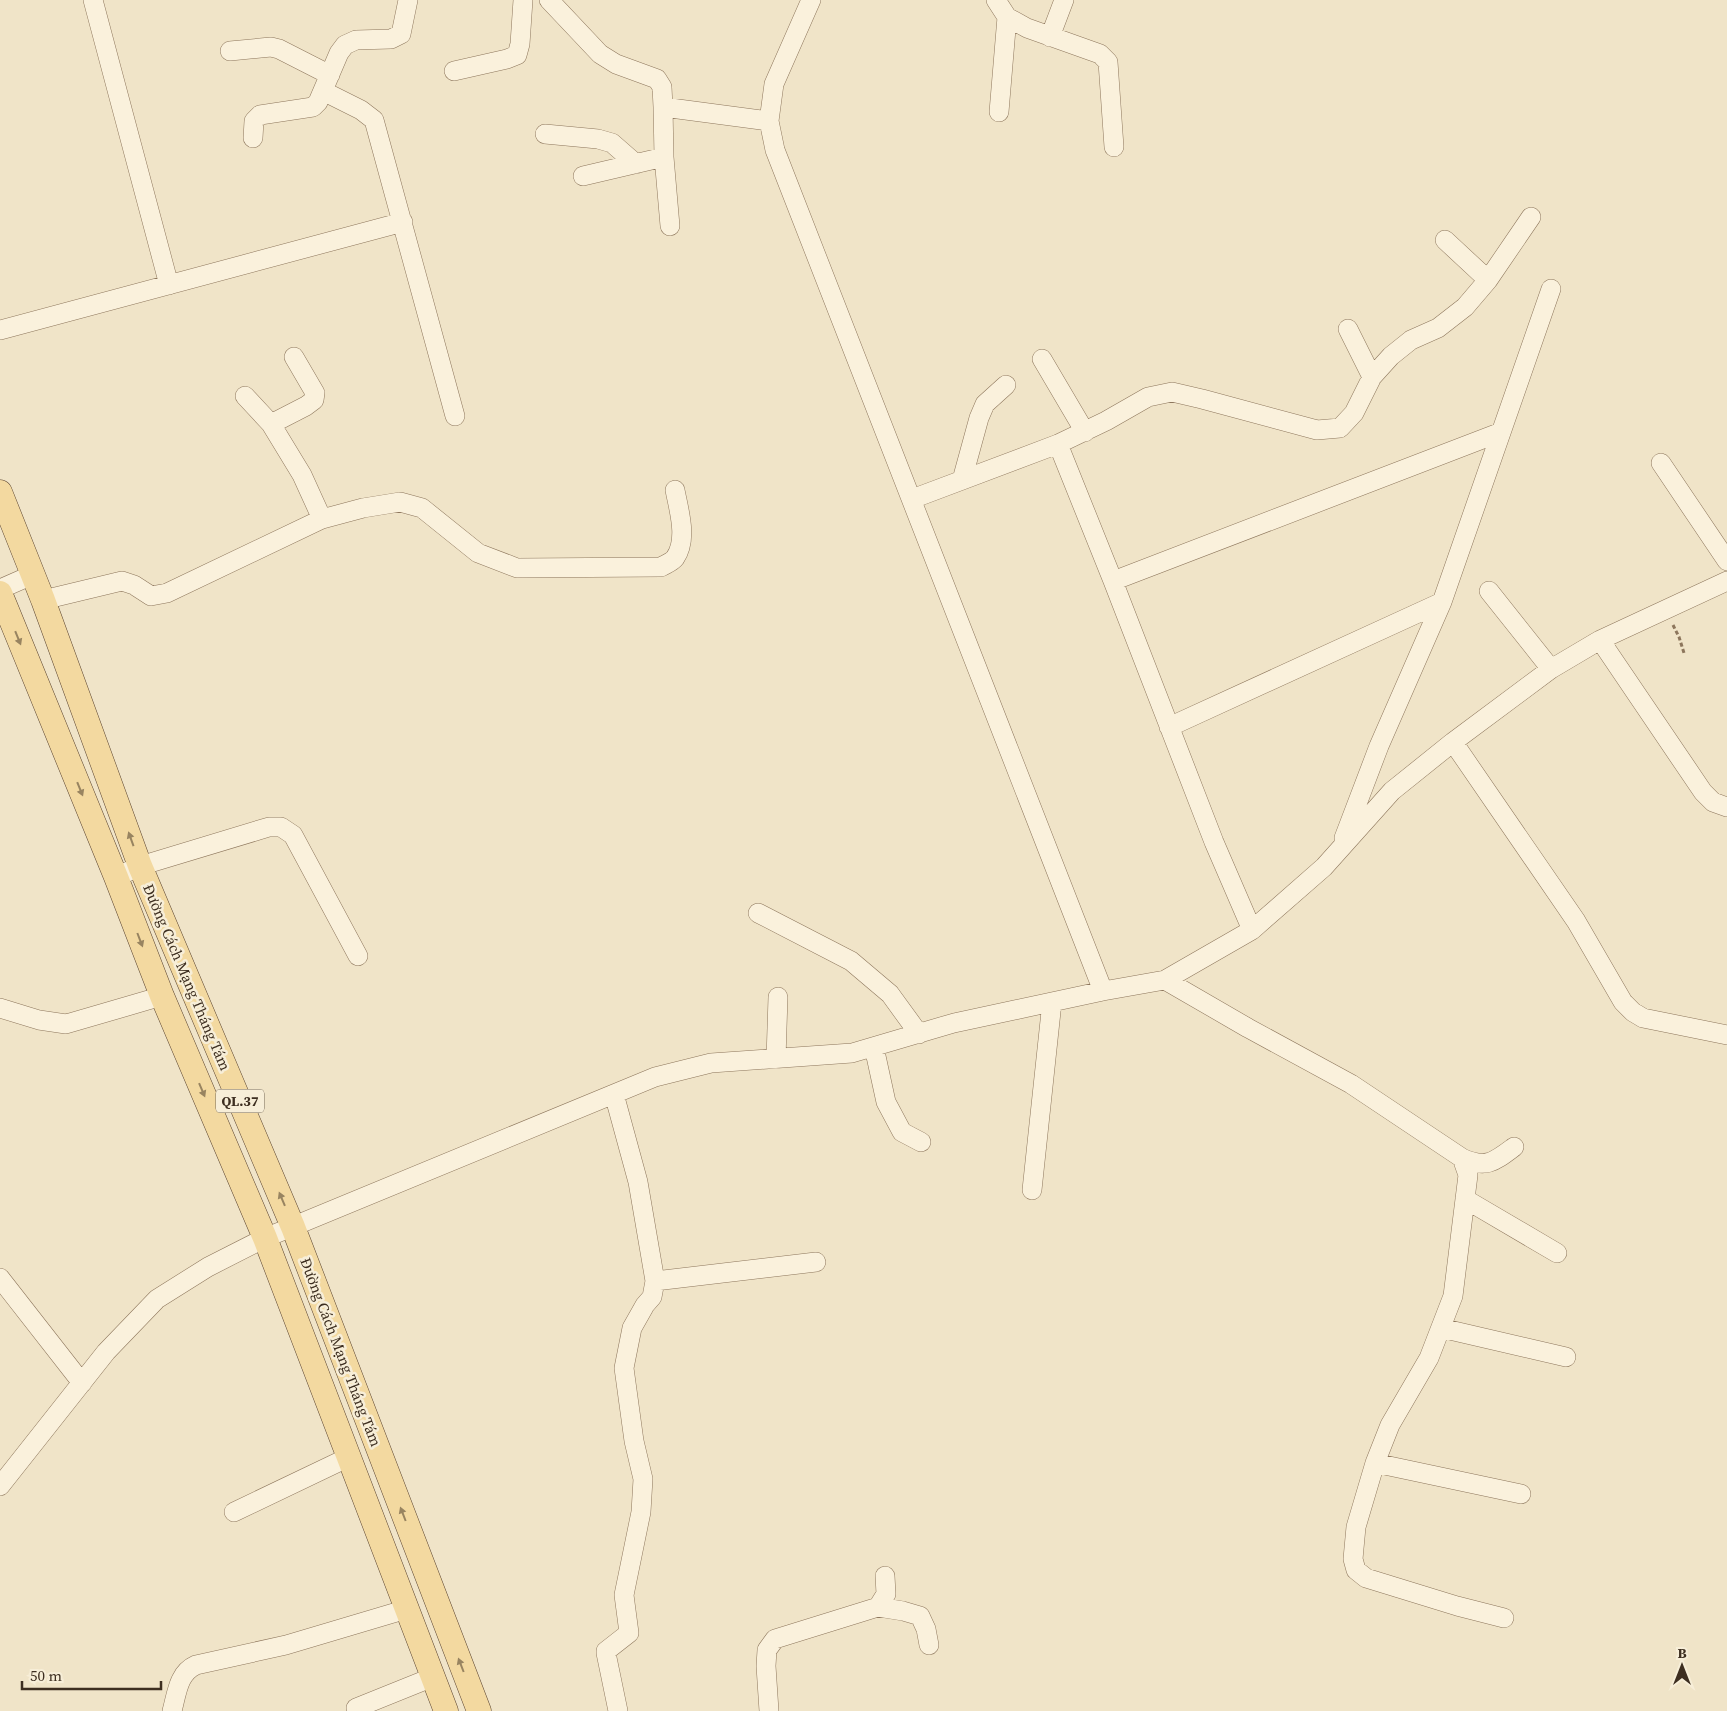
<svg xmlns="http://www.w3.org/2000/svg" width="1727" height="1711" viewBox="0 0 1727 1711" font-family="'Source Serif 4',serif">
  <rect width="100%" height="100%" fill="#f0e4c8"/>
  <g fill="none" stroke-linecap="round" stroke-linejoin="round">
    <g stroke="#8d765c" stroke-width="20">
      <path id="minor" d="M93,0L169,285
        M549,0L600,54L616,64L657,79L662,87L663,107
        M811,0L774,84L769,121L775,150L1103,991
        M996,0L1007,17L1027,28L1100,54L1108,62L1114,147
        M1050,37L1064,0
        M230,51L271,47L279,49L330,75
        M454,71L507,59L517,55L520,44L523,0
        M323,91L361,110L374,120L455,416
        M999,112L1007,17
        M545,134L598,139L612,143L636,164
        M253,138L254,121L260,115L313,107L318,102L339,53L345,45L356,40L391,39L401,34L408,0
        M583,176L664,157
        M670,226L664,157L663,107L769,121
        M1445,240L1488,280
        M1348,329L1372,377
        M0,330L403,222
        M1042,359L1085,432
        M245,396L271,424L302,475L322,519
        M271,424L306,406L314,400L315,393L294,357
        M1058,444L1113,581L1214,842L1252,930
        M1661,463L1727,561
        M962,480L979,418L985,404L1006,385
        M912,499L1058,444L1106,421L1148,397L1172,392L1202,399L1317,430L1340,428L1354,413L1372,377L1391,356L1411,340L1438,328L1465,307L1488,280L1531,217
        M1113,581L1501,432
        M0,589L32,575
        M1489,591L1551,669
        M43,600L122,581L134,585L151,596L167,593L322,519L363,508L400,502L422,508L478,553L517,568L661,567C666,564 672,562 675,558C688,539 679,511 675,490
        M1600,640L1703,792L1713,802L1727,807
        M1169,727L1442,602
        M1453,742L1576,921L1623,1002L1633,1012L1643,1018L1727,1035
        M1344,838L1379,746L1442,602L1551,289
        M116,877L140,866L269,827H281L293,835L358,956
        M758,913L851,961L890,994L919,1034
        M1165,980L1248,1028L1351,1084L1462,1158L1468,1175L1453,1296L1429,1358L1390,1425L1375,1463L1356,1527L1353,1559L1356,1570L1366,1578L1457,1606L1504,1618
        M0,1008L39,1020L66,1024L162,996
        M874,1047L886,1102L902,1132L921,1142
        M776,1059L778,997
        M614,1094L638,1182L655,1281L652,1297L645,1305L632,1328L624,1368L634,1441L643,1479L641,1512L624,1595L629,1633L606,1651V1653L618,1711
        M1462,1158C1486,1169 1494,1162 1514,1147
        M1032,1190L1052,1002
        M1465,1199L1557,1253
        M0,1278L82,1383
        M655,1281L816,1262
        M1441,1328L1566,1357
        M1375,1463L1521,1494
        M0,1486L106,1352L157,1299L208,1267L265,1238L655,1077L711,1063L852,1053L954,1023L1103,991L1165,980L1252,930L1324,867L1392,791L1453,742L1551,669L1600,640L1727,581
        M234,1512L349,1457
        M878,1607L903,1611L920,1616L926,1629L929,1645
        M356,1708L433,1677
        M172,1711C177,1693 178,1673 196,1665L286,1645L407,1609
        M769,1711L766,1666L767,1650L775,1639L878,1607L886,1594L885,1576"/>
    </g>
    <g stroke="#5b4430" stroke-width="25">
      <path id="major" d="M0,492L43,600L140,866L293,1227L479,1711
        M0,593L116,877L162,996L265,1238L446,1711"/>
    </g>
    <path stroke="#8d765c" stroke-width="3" stroke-dasharray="4 2.5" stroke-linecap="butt" d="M1673,625L1679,637L1684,653"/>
    <use href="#minor" stroke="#faf1dc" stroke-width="19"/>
    <use href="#major" stroke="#f3d9a0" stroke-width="24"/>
  </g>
  <defs><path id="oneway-solid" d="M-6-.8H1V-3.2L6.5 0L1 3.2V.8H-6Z" transform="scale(1.25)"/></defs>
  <g fill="#988460">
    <use href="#oneway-solid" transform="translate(18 638) rotate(68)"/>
    <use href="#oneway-solid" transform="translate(80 789) rotate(68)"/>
    <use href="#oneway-solid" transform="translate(131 839) rotate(-110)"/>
    <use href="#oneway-solid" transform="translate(140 940) rotate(69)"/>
    <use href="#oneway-solid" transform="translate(202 1090) rotate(67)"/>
    <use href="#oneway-solid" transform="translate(282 1199) rotate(-113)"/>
    <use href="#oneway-solid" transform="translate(403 1514) rotate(-111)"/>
    <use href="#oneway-solid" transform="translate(461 1665) rotate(-111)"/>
  </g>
  <g text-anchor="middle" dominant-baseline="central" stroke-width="5" stroke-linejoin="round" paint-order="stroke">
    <rect fill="#f7eed8" stroke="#756857" stroke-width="1" x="216" y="1089.5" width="48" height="23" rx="4"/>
    <g font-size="14" font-weight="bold" fill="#3d2e20">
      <text x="240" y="1101">QL.37</text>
    </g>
    <g font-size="15" fill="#3d2e20" stroke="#f7eed8">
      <text transform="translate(187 977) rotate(67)">Đường Cách Mạng Tháng Tám</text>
      <text transform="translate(341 1352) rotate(69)">Đường Cách Mạng Tháng Tám</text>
    </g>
  </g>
  <g transform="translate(1682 1666)" stroke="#f7eed8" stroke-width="4" paint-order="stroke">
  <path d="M0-4L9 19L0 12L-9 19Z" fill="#3d2e20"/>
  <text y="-8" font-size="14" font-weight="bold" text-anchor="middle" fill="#3d2e20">B</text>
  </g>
  <path d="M22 1681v8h139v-8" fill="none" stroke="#3d2e20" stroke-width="2.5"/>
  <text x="30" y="1681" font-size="15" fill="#3d2e20" stroke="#f7eed8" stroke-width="4" paint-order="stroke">50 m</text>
</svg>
